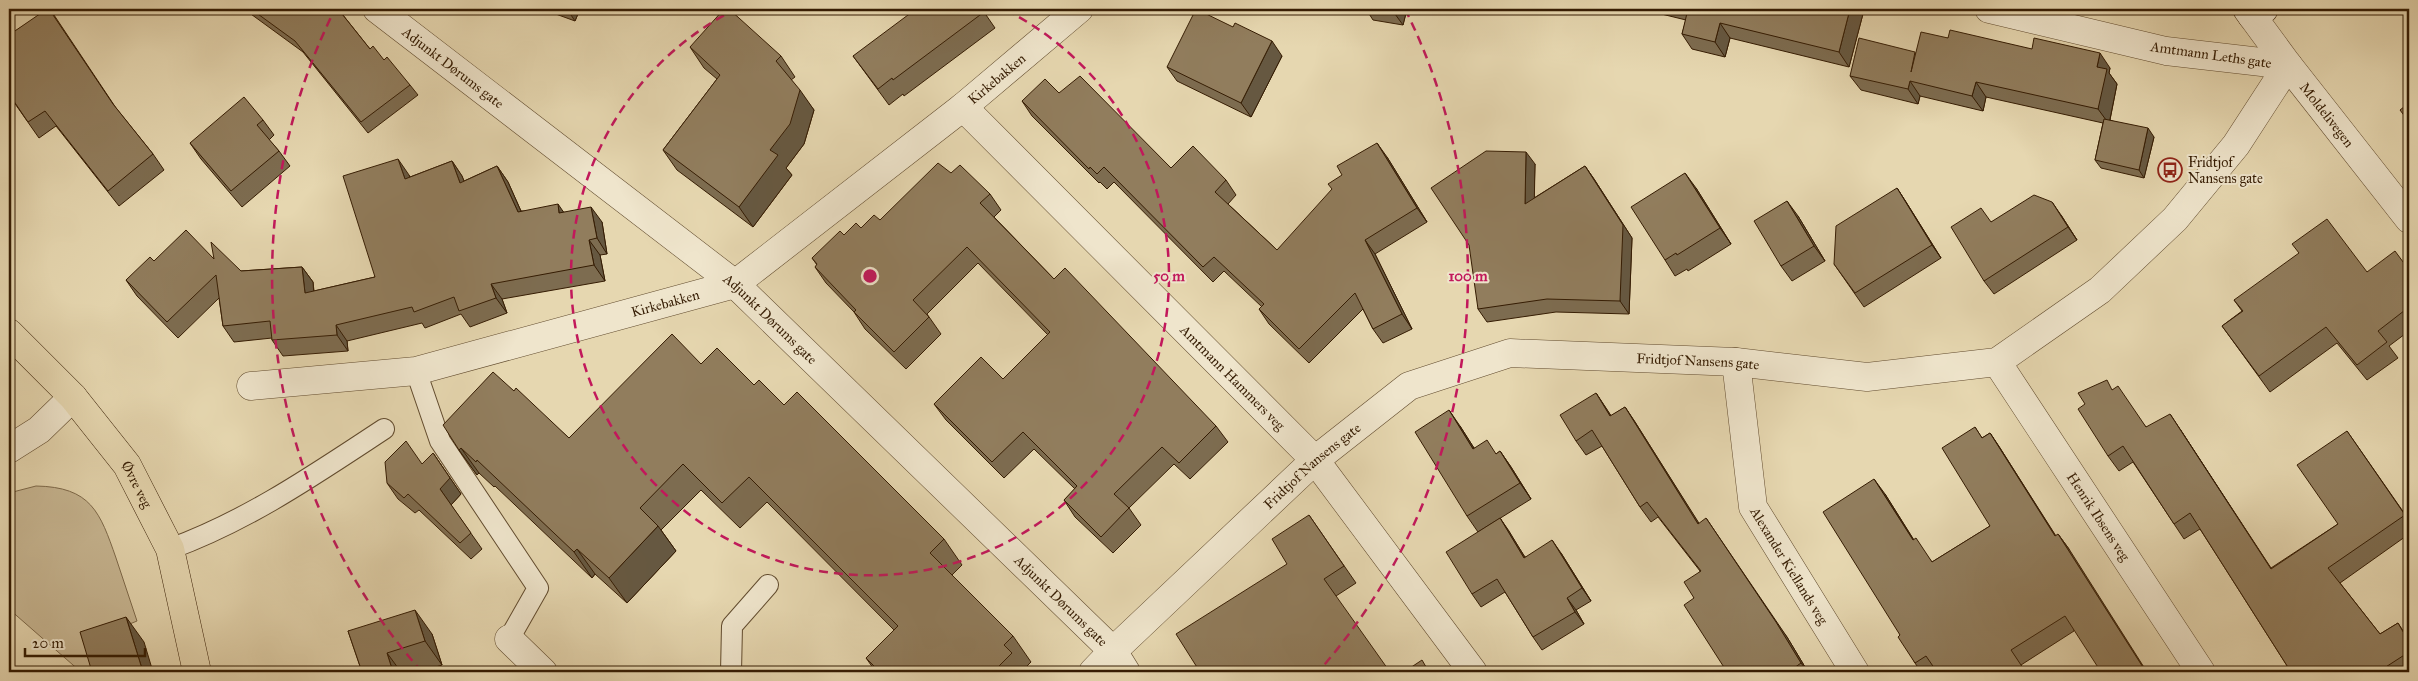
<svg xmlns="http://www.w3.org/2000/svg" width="2418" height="681" viewBox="0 0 2418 681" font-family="'IM FELL Great Primer',serif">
  <rect width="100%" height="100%" fill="#e6d7b0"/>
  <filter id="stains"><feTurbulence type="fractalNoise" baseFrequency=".004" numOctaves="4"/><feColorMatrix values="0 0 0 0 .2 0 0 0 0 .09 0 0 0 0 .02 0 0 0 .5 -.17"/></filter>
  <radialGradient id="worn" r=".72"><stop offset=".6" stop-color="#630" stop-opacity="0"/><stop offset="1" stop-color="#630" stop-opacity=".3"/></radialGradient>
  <path fill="#c8b793" stroke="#7e6a4b" d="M36,486C91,487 100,512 116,558C123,579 130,600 137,621L86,642L95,672H81L9,609V493Z"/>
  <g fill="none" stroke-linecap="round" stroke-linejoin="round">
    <g stroke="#614b2e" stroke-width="22">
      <path id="lane" d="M416,371L440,441L538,588L509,639
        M170,549C249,520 314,475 384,429
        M731,672L732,626L768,585"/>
    </g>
    <g stroke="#614b2e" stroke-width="29">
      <g id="street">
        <path id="s1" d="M377,9L735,284L1113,651L1126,672"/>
        <path id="s2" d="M2252,16L2288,65L2409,219"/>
        <path id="s3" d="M963,107L1315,460L1473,672"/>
        <path id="s4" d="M1736,362L1753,507L1855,672"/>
        <path id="s5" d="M1997,362L2201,672"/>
        <path id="s6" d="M251,386L416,371L735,284L963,107L1079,9"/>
        <path d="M9,449L39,430L73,397"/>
        <path d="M509,639L543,672"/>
        <path id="s7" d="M1093,672L1113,651L1315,460L1409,386L1510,353L1736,362L1867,377L1997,362L2100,290L2175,219L2236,145L2288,65L2166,51L1989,9"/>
      </g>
    </g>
    <g stroke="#351c03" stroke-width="29">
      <path id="secondary" d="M2247,9L2252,16L2264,9"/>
    </g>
    <g stroke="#351c03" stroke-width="29">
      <g id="primary">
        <path id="s8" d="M9,333L73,397L127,465L170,549L197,672"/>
      </g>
    </g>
    <use href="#lane" stroke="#efe5cc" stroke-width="20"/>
    <use href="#street" stroke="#efe5cc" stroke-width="28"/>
    <use href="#secondary" stroke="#efe5cc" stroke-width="28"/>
    <use href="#primary" stroke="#e6d7b0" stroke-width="28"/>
  </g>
  <path fill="#7d6c50" stroke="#351c03" d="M50,9L116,108L153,154L164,170L119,206L56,126L39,138L11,98L9,100V35Z
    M244,9H340L339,10L370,49L384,60L410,85L418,95L368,133L303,52Z
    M542,9H580L575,21Z
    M1366,9H1407L1403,25L1373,20Z
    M1641,9H1863L1864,10L1849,67L1730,38L1725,57L1692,49L1682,34L1686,20Z
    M984,12L995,28L904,96L903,94L889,105L853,56Z
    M1948,38L2110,68L2109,73L2117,84L2110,120L2154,137L2144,178L2101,168L2095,160L2103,123L1986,97L1983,111L1920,96L1918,104L1861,90L1850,76L1916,53Z
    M690,47L781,56L795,77L791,80L814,110L804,144L786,168L792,175L753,227L677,170L663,150L717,79L704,68Z
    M1282,56L1251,117L1177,81L1167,67Z
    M1059,93L1171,168L1226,180L1236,195L1228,204L1277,250L1387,157L1427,222L1375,254L1412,329L1383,343L1373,329L1363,309L1309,363L1269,324L1259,309L1262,307L1224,271L1213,282L1114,182L1107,189L1100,182L1099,183L1032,116L1022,101Z
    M263,120L274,135L269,140L279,151L290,166L242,207L201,159L190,143Z
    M452,161L462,176L464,181L497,166L508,182L521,211L563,212L602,222L607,254L600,255L605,281L502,299L507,313L470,327L461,314L425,328L422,323L347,341L348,351L283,356L272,340V338L234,342L223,326L219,298L178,338L137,296L126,280L154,261L214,259L241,271L302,267L313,282L314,291L375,277L409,175L410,177Z
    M1535,164L1534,198L1585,166L1594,179L1632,238L1629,314L1556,312L1487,322L1478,309Z
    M951,173L990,194L1001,210L994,217L1054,279L1216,426L1228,442L1190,479L1174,464L1129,508L1141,525L1113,553L1075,517L1064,500L1075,489L1034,449L1004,478L946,420L934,404L1003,379L1048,335L978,263L927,314L941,334L906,369L865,329L854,312L826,283L815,267L817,265L812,258L844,235L880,220Z
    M1696,188L1731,244L1688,271L1687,269L1675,276L1665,260Z
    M1897,188L1906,202L1941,258L1864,307L1834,264Z
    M2061,215L2077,240L1994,294L1984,281L1991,222Z
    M1798,216L1825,261L1792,281L1781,266Z
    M2409,270V331L2389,346L2398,358L2367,380L2337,343L2270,392L2222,326L2242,311L2234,300L2367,272Z
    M701,364L754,385L784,405L944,539L962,565L952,575L1013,636L1031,662L1024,669L1026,672H876L866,658L894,630L767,502L740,528L701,490L661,530L676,551L627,603L595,574L592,578L495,486L494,487L479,473L477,475L459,450L514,391L569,438Z
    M2113,389L2146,427L2180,429L2271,568L2338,524L2347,431L2409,520V534L2340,583L2380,634L2398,623L2409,640V672H2291L2200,529L2184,539L2133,462L2119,471L2108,456Z
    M1596,393L1611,416L1625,407L1635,422L1699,524L1787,637L1808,672H1727L1694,598L1700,571L1658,517L1651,522L1640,507L1602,446L1586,455L1576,441Z
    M1460,426L1474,448L1496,454L1500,451L1511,467L1531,499L1478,532L1467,516Z
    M1975,427L1982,438L1990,433L2000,448L2056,536L2058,534L2069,549L2074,631L2021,665L2026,672H1937L1936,671L1934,672H1921L1915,663L1900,635L1885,494L1914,540L1932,562L1990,526Z
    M433,453L461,494L451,505L482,549L471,559L419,510L415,513L398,499L387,483L422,464Z
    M1309,515L1356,583L1336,596L1287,564Z
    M1500,518L1525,557L1561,553L1591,601L1576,610L1584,624L1542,650L1533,637L1505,592L1481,607L1472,594Z
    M348,631L432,634L442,665L420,672H362Z"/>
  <path fill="#665841" stroke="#351c03" d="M567,9H580L575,21Z
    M1396,9H1407L1403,25L1395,14Z
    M1850,9H1863L1864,10L1849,67L1839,52Z
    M1720,23L1730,38L1725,57L1715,42Z
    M1272,41L1282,56L1251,117L1241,103Z
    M2100,53L2110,68L2109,73L2117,84L2109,124L2098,109L2097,67Z
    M1910,81L1920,96L1918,104L1908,89Z
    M1976,82L1986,97L1983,111L1972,96Z
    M800,90L814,110L804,144L786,168L792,175L753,227L739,207L770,150Z
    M2148,128L2154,137L2144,178L2139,170Z
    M1377,143L1387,157L1427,222L1417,208Z
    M1526,152L1535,164L1534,216L1525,204Z
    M398,159L409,175L416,194L405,179Z
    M452,161L462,176L471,199L460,183Z
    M497,166L508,182L528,227L518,212Z
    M1585,166L1594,179L1632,238L1629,314L1620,301Z
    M1685,173L1696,188L1731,244L1720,228Z
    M1897,188L1906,202L1941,258L1932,245Z
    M1787,201L1798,216L1825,261L1814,246Z
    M2052,202L2061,215L2077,240L2068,227Z
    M558,204L569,220L559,213Z
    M591,207L602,222L607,254L597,238Z
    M589,240L600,255L605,281L594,265Z
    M1365,240L1375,254L1412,329L1402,314Z
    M302,267L313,282L315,309L305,293Z
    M491,284L502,299L507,313L496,298Z
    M336,325L347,341L348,351L337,335Z
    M1596,393L1606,408L1621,431L1610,416Z
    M1625,407L1635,422L1709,539L1698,524Z
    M1449,410L1460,426L1484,464L1473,449Z
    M2170,414L2180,429L2281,584L2271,569Z
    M1990,433L2000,448L2065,551L2055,536Z
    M461,448L479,473L477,475L459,450Z
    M1500,451L1511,467L1531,499L1520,483Z
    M433,453L461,494L451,505L440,489Z
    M1874,479L1885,494L1923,555L1913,540Z
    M1500,518L1509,531L1533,571L1524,558Z
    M1706,518L1787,637L1808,672L1801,663Z
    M658,526L676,551L627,603L609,578Z
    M2058,534L2069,549L2147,672H2146Z
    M1552,540L1561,553L1591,601L1582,588Z
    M577,549L595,574L592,578L574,552Z
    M1567,598L1576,610L1584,624L1575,612Z
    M415,610L432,634L442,665L425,641Z
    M126,617L144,642L153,672H143Z
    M387,653L401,672H393Z"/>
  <path fill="#917d5d" stroke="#351c03" d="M47,9H49L113,104L153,154L108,191L45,111L28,122L9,94V35Z
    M251,9H338L370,49L373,46L384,60L387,57L410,85L361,122L295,41Z
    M724,9H729L781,56L776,61L800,90L790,124L770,150L778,155L739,207L663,150L720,75L690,47Z
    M916,9H981L984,12L893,80L892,78L878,89L853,56Z
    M1196,9L1233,27L1235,23L1272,41L1241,103L1167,67Z
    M1369,9H1396L1395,14Z
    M1688,9H1850L1839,52L1720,23L1715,42L1682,34Z
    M1950,30L2032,49L2034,38L2100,53L2097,67L2107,69L2098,109L1976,82L1972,96L1910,81L1908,89L1850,76L1859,38L1915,52L1911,72L1921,32L1948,38Z
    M1080,76L1171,168L1193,146L1226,180L1215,192L1277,250L1332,189L1328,184L1342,175L1337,166L1377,143L1417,208L1365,240L1402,314L1373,329L1355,293L1299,349L1259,309L1264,304L1214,257L1203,267L1104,167L1097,174L1090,167L1089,169L1022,101L1045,79L1059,93Z
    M244,97L263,120L257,125L279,151L231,191L190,143Z
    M2409,103V122L2400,110Z
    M2104,119L2148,128L2139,170L2095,160Z
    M1486,151L1526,152L1525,204L1585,166L1623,225L1620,301L1547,299L1478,309L1469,245L1431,188Z
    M398,159L405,179L452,161L460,183L497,166L518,212L558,204L559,213L591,207L597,238L589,240L594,265L491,284L496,298L459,311L454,297L414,312L412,307L336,325L337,335L272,340L270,321L223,326L216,275L167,322L126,280L150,257L154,261L186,230L214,259L211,242L241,271L302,267L305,293L375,277L343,176Z
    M938,163L951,173L960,165L990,194L980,203L1054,279L1065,268L1216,426L1179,463L1162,447L1114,494L1129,508L1101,537L1064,500L1077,486L1023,432L992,462L934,404L981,357L1003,379L1050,332L967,247L913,300L929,317L894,352L854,312L856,310L815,267L817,264L812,258L840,231L844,235L856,223L861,228L874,215L880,220Z
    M1685,173L1720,228L1677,255L1676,253L1665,260L1631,207Z
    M1897,188L1932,245L1855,293L1834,264L1836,226Z
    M2034,195L2052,202L2068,227L1984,281L1951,227L1981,208L1991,222Z
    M1787,201L1814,246L1781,266L1754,221Z
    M2327,219L2367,272L2395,251L2409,270V307L2378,331L2387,342L2357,365L2326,327L2259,376L2222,326L2243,311L2234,300L2299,253L2292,244Z
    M672,334L701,364L717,348L754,385L759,380L784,405L797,392L944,539L930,553L1013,636L1004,645L1012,653L993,672H880L866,658L898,626L749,477L722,503L683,464L640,508L658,526L609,578L577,549L574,552L477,460L476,462L461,448L459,450L443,425L493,372L514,391L516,388L569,438Z
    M2107,380L2112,390L2118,386L2146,427L2170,414L2271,569L2338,524L2297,465L2347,431L2405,515L2328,568L2380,634L2398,623L2409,642V652L2378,672H2291L2190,513L2174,524L2123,446L2108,456L2078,409L2085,404L2078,393Z
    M1596,393L1610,416L1625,407L1698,524L1706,518L1776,622L1801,663L1794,668L1797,672H1727L1684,605L1694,598L1684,582L1701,571L1647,502L1640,507L1592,430L1576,441L1560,415Z
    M1449,410L1473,449L1487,440L1496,454L1500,451L1520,483L1467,516L1415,432Z
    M1975,427L1982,438L1990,433L2055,536L2058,534L2146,672H2101L2065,616L2011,650L2023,668L2016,672H1937L1926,656L1915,663L1898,637L1900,635L1823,512L1874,479L1913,540L1916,538L1932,562L1990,526L1942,448Z
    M406,441L422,464L433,453L450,478L440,489L471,533L460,543L408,494L404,498L387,483L385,462Z
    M2409,493V504L2404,496Z
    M1309,515L1344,566L1324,579L1390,672H1200L1176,634L1287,564L1272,539Z
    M1500,518L1524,558L1552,540L1582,588L1567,598L1575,612L1533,637L1497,579L1472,594L1446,552Z
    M415,610L425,641L387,653L393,672H362L348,631Z
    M126,617L143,672H92L80,632Z
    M1422,660L1429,672H1404Z"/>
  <g fill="none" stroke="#c2185b" stroke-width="2.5" stroke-dasharray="9 6">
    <path d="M1006 10A299 299 0 1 1 734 10"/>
    <path d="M422 672A598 598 0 0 1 335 9M1405 9A598 598 0 0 1 1318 672"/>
  </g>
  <defs>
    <g id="bus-ring" transform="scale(1.25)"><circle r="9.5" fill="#efe5cc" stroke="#8f2418" stroke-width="1.5"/><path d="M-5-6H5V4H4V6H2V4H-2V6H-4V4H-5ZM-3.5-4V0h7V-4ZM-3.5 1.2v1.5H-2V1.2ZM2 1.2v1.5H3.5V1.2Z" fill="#8f2418"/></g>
  </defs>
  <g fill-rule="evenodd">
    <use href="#bus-ring" x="2170" y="170"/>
  </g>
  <g text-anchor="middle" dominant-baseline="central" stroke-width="4" stroke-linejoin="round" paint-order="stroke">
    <g font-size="14" fill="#351c03" stroke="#efe5cc">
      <text transform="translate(2211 55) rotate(8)">Amtmann Leths gate</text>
      <text stroke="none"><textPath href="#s1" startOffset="96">Adjunkt Dørums gate</textPath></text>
      <text stroke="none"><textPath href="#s6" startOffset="829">Kirkebakken</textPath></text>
      <text stroke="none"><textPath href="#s2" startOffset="124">Moldelivegen</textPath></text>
      <text stroke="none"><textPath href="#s6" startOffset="424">Kirkebakken</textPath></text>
      <text stroke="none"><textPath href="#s1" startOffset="501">Adjunkt Dørums gate</textPath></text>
      <text stroke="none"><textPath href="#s7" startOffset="721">Fridtjof Nansens gate</textPath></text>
      <text stroke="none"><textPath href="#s3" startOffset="382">Amtmann Hammers veg</textPath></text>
      <text stroke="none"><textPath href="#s7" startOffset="301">Fridtjof Nansens gate</textPath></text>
      <text stroke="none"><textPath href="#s8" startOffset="199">Øvre veg</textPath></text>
      <text stroke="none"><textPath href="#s5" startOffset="185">Henrik Ibsens veg</textPath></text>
      <text stroke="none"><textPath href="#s4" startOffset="215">Alexander Kiellands veg</textPath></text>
      <text stroke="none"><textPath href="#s1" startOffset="906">Adjunkt Dørums gate</textPath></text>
    </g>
    <g font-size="14" fill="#351c03" stroke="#efe5cc" text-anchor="start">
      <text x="2188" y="162">Fridtjof<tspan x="2188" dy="16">Nansens gate</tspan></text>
    </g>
  </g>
  <circle cx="870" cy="276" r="8" fill="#c2185b" stroke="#efe5cc" stroke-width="2.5"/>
  <g font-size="15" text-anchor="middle" font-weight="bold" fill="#c2185b" stroke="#efe5cc" stroke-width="4" stroke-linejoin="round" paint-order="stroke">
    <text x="1169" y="281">50 m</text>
    <text x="1468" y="281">100 m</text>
  </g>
  <rect width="2418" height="681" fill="none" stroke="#e6d7b0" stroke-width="30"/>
  <rect x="10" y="10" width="2398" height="661" fill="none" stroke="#351c03" stroke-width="2.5"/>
  <rect x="15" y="15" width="2388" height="651" fill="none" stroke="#351c03"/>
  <path d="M25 648v8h120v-8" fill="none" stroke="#351c03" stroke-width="2.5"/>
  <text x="32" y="648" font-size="15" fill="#351c03" stroke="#efe5cc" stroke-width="4" paint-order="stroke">20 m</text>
  <rect width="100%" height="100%" filter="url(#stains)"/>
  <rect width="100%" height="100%" fill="url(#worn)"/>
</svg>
